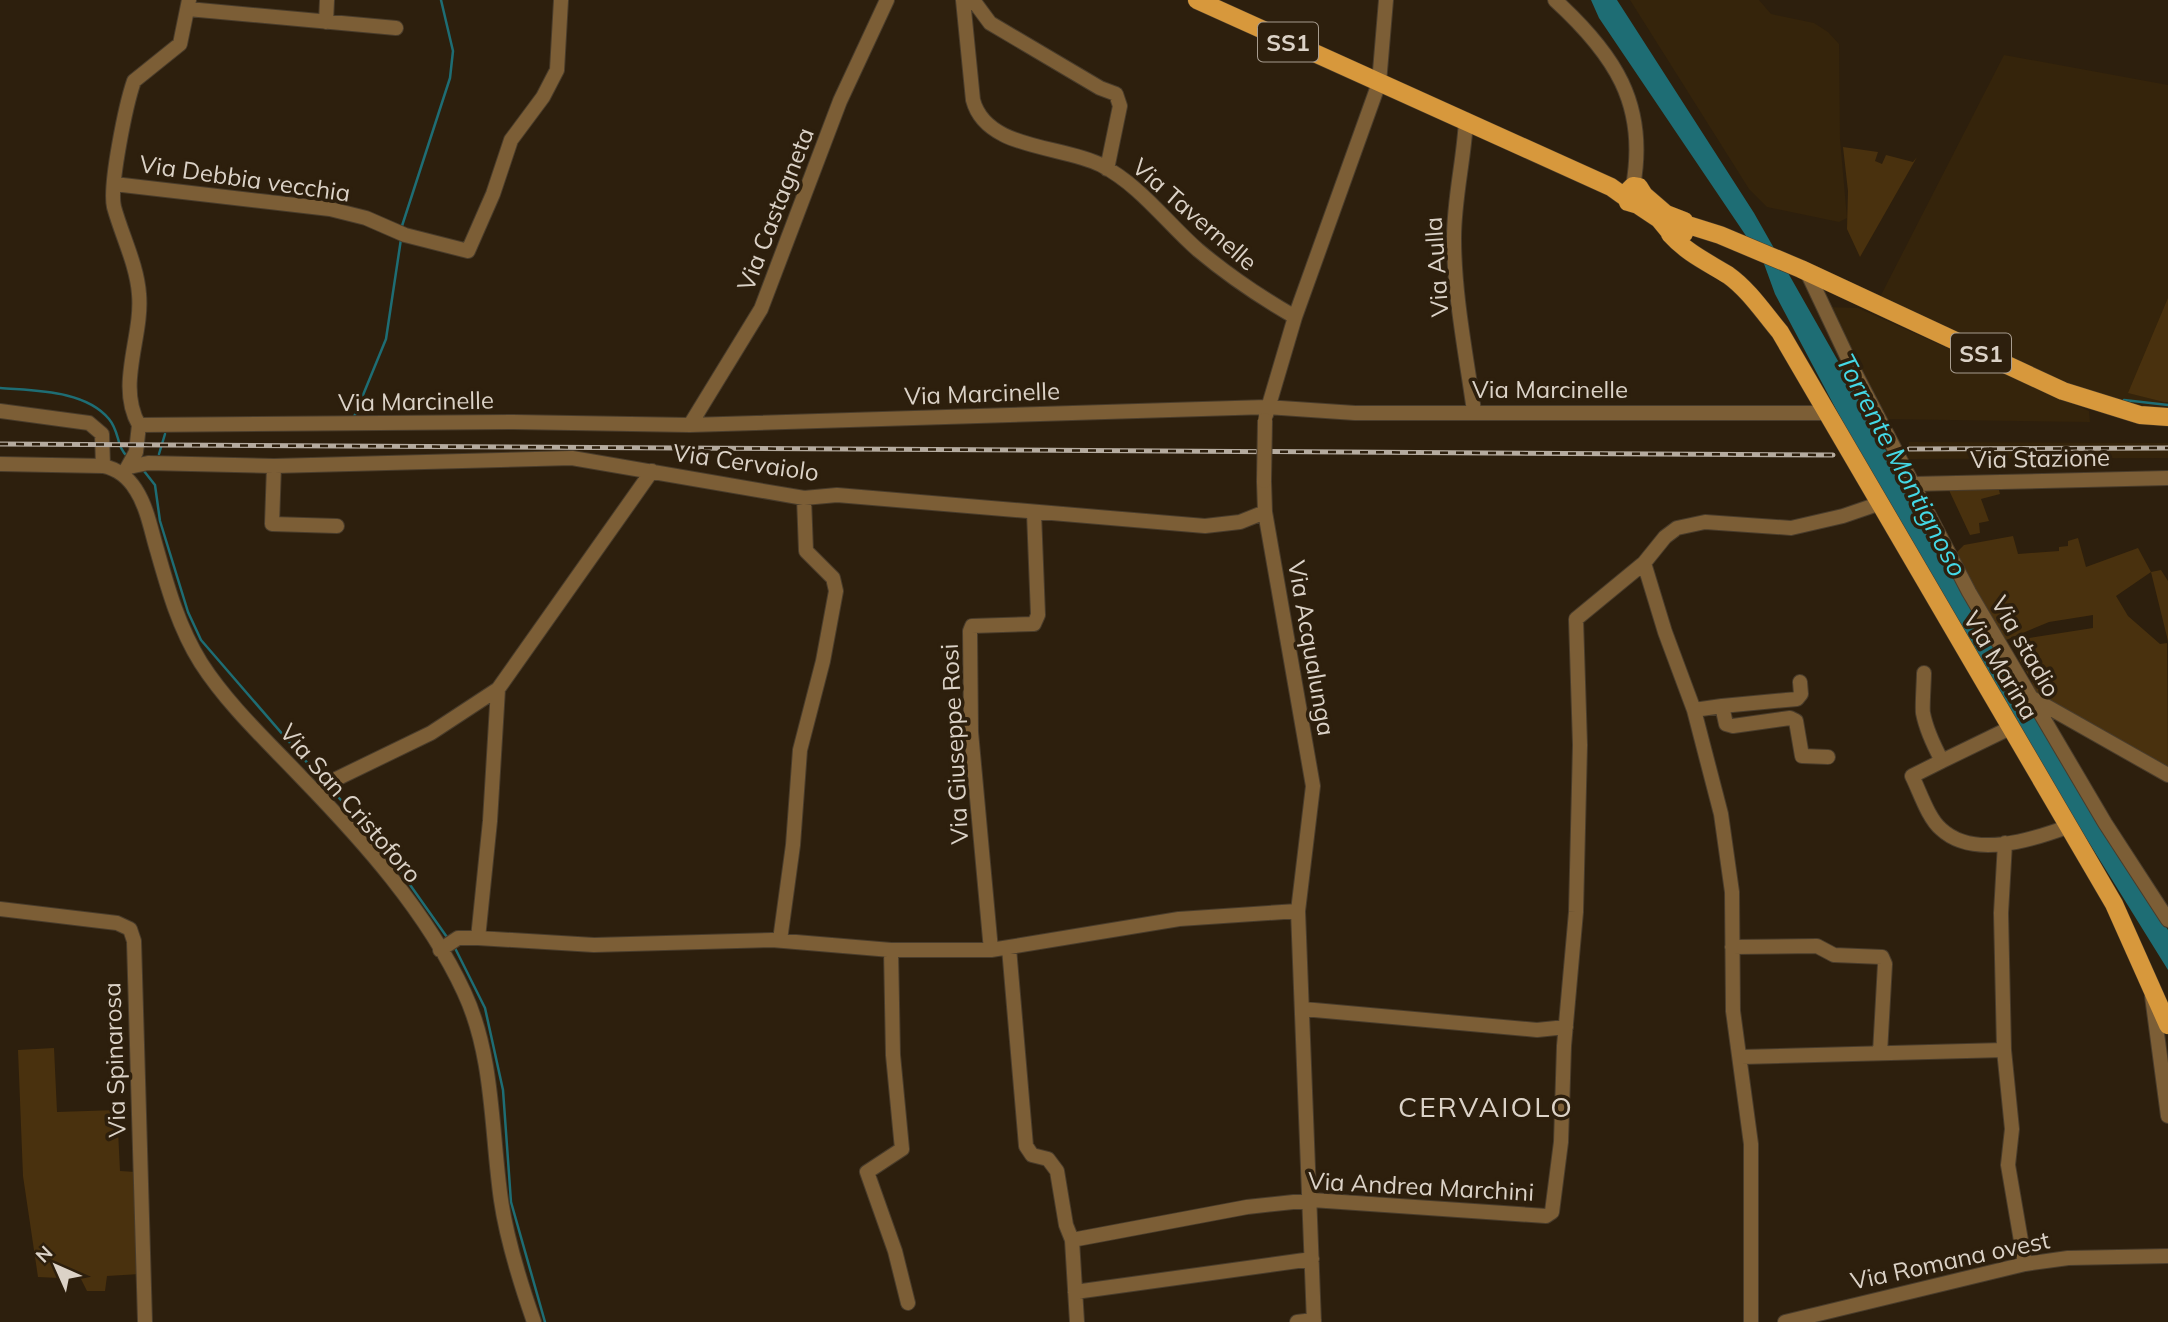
<svg xmlns="http://www.w3.org/2000/svg" width="2168" height="1322" viewBox="0 0 2168 1322" font-family="Mulish,sans-serif">
  <rect width="100%" height="100%" fill="#2d1f0d"/>
  <path fill="#35240b" d="M1630,0H1759L1771,14L1814,23L1828,32L1839,44L1840,139L1847,218L1839,222L1767,207L1749,189Z
    M2004,55L2168,85V410L2080,393L1879,299Z
    M1828,307L1858,308L2089,411L2090,422L1884,419Z
    M1909,442L2168,443V458L1908,459Z"/>
  <path fill="#49310e" d="M1843,147L1878,152L1875,161L1882,164L1886,155L1913,162L1917,157L1860,257L1847,229L1848,191Z
    M2168,298V402H2164L2128,393Z
    M1998,486L2000,494L1981,499L1989,521L1979,523L1980,533L1970,535L1948,488Z
    M2013,536L2018,554L2059,551V547L2068,546V541L2078,538L2086,567L2138,548L2151,572L2161,570L2168,581V641L2151,572L2116,596L2128,616L2160,644L2167,643L2168,768L2034,691C2034,674 2012,661 2019,645L2029,638L2093,628V615L2049,622L2006,640L1961,571L1955,554L1964,545Z
    M54,1048L57,1112L117,1110L120,1171L136,1172L140,1274L107,1276L105,1291H87L81,1279L38,1277L23,1176L18,1050Z"/>
  <path fill="#1e6d74" d="M1591,0H1617L1754,213L1846,375L1946,564L2067,769L2168,930V970L2024,738L1883,498L1775,294L1763,261L1599,18Z"/>
  <g fill="none" stroke-linecap="round" stroke-linejoin="round">
    <path stroke="#1e6d74" stroke-width="2.5" d="M401,229L450,78L453,51L441,0
      M0,388C35,391 85,390 109,419C120,432 116,447 128,457
      M2124,400L2168,405
      M354,417L386,339L401,239
      M159,454L165,434
      M144,471L155,485L160,521L188,612L201,640L323,781
      M330,788L384,848L449,940
      M455,948L485,1008L503,1090L511,1202L545,1322"/>
    <g stroke="#493c2b" stroke-width="16">
      <path id="minor" d="M963,0L973,100C986,150 1062,145 1101,165C1141,186 1165,221 1198,250C1229,276 1260,297 1295,317
        M973,0L990,23L1100,88L1116,94L1120,106L1107,169
        M1555,0C1614,54 1648,104 1633,186
        M188,9L396,28
        M326,22L327,0
        M1466,120C1464,160 1454,198 1454,238C1454,295 1466,354 1474,411
        M114,184L330,209L366,218L405,235L468,251L493,194L511,140L543,97L557,70L561,0
        M1807,272L1852,367L1969,592L2105,823L2168,920
        M0,411L89,423L102,434L103,466
        M1266,415L1295,317L1379,83L1386,0
        M139,425L513,422L690,425L1267,407L1355,413H1826
        M139,425C116,385 143,337 139,294C137,265 122,236 114,207C109,186 126,104 134,81L180,44L189,0
        M690,425L761,309L840,101L887,0
        M0,464L103,466C118,469 128,477 136,490C147,507 151,530 157,550C168,589 179,628 201,663C228,705 267,741 302,778C363,841 427,912 464,992C494,1056 491,1131 501,1200C507,1241 520,1282 534,1322
        M274,466L272,524L337,526
        M129,467L148,463L274,466L572,458L804,498L837,495L1205,526L1240,522L1265,512
        M126,470L136,452L139,425
        M1264,481L1265,512L1313,786L1298,911L1314,1322
        M1912,484L2168,478
        M1644,563L1665,632L1694,710L1721,814L1732,892L1733,1011L1751,1144V1322
        M1924,673C1924,681 1922,708 1923,713C1926,729 1934,746 1942,761L1912,776C1920,792 1928,818 1941,829C1973,859 2032,840 2067,827
        M2032,698L2168,775
        M1722,706L1797,699L1801,694L1800,682
        M1694,710L1722,706L1726,724L1733,726L1790,718L1796,721L1802,756L1828,757
        M1942,761L2010,728
        M318,794L332,781L431,733L498,689L652,471
        M2005,843L2001,913L2004,1050L2012,1129L2008,1165L2025,1264
        M0,909L117,923L130,929L134,941L145,1322
        M478,938L490,821L498,689
        M780,940L793,845L800,750L823,661L836,591L833,578L806,551L804,498
        M1732,947L1817,946L1834,955L1882,957L1885,964L1880,1053
        M1009,948L1026,1146L1032,1155L1048,1159L1057,1171L1066,1225L1072,1240L1077,1322
        M440,950L458,938H478L594,945L772,940L891,950H991L1179,919L1298,911
        M891,950L893,1055L902,1149L867,1172L895,1251L908,1303
        M991,950L971,732L970,631L972,626L1034,624L1038,615L1034,513
        M2152,996L2168,1116
        M1303,1009L1537,1030L1566,1027
        M1741,1057L2004,1050
        M1072,1240L1247,1207L1312,1200L1546,1216L1552,1212L1561,1142L1564,1046L1576,912L1580,745L1576,619L1644,563L1665,537L1677,528L1705,522L1791,528L1843,516L1878,504
        M1075,1292L1312,1259
        M1297,1322L1314,1320
        M1785,1322L2025,1264L2068,1258L2168,1256"/>
    </g>
    <g stroke="#493c2b" stroke-width="19">
      <path id="major" d="M1197,0L1611,187L1625,197
        M1633,186L1639,187L1644,195L1666,214L1684,221V233L1673,236L1659,219L1638,205L1628,202L1625,194Z
        M1685,224L1720,235L1801,269L2063,391L2140,415L2168,417
        M1670,234C1687,253 1707,262 1728,275C1749,290 1764,313 1780,332L2114,904L2168,1025"/>
    </g>
    <use href="#minor" stroke="#7c5e36" stroke-width="14"/>
    <use href="#major" stroke="#d7983c" stroke-width="18"/>
    <g stroke="#b5ab9f" stroke-width="5">
      <path id="rail" d="M0,444L1833,455
        M1909,449L2168,448"/>
    </g>
    <use href="#rail" stroke="#2d1f0d" stroke-width="2.5" stroke-dasharray="8" stroke-linecap="butt"/>
    <g stroke="#493c2b" stroke-width="16" stroke-linecap="butt">
      <path id="minor-bridge" d="M1264,481L1265,420"/>
    </g>
    <use href="#minor-bridge" stroke="#7c5e36" stroke-width="14"/>
  </g>
  <g text-anchor="middle" dominant-baseline="central" stroke-width="7" stroke-linejoin="round" paint-order="stroke">
    <g fill="#2d1f0d" stroke="#a79c8f" stroke-width="2">
      <rect x="1258" y="22.5" width="60" height="39" rx="5"/>
      <rect x="1951" y="333.5" width="60" height="39" rx="5"/>
    </g>
    <g font-size="23" font-weight="bold" fill="#dbd2c7">
      <text x="1288" y="42">SS1</text>
      <text x="1981" y="353">SS1</text>
    </g>
    <g font-size="24" fill="#dbd2c7" stroke="#2d1f0d">
      <text transform="translate(245 178) rotate(8)">Via Debbia vecchia</text>
      <text transform="translate(775 209) rotate(-69)">Via Castagneta</text>
      <text transform="translate(1195 214) rotate(41)">Via Tavernelle</text>
      <text transform="translate(1436 267) rotate(-94)">Via Aulla</text>
      <text x="1550" y="389">Via Marcinelle</text>
      <text transform="translate(982 393) rotate(-2)">Via Marcinelle</text>
      <text transform="translate(416 401) rotate(-1)">Via Marcinelle</text>
      <text transform="translate(2040 458) rotate(-1)">Via Stazione</text>
      <text transform="translate(746 462) rotate(8)">Via Cervaiolo</text>
      <text transform="translate(2026 646) rotate(60)">Via stadio</text>
      <text transform="translate(1312 648) rotate(80)">Via Acqualunga</text>
      <text transform="translate(2001 665) rotate(59)">Via Marina</text>
      <text transform="translate(954 744) rotate(-93)">Via Giuseppe Rosi</text>
      <text transform="translate(351 803) rotate(49)">Via San Cristoforo</text>
      <text transform="translate(114 1060) rotate(-92)">Via Spinarosa</text>
      <text transform="translate(1421 1186) rotate(3)">Via Andrea Marchini</text>
      <text transform="translate(1950 1260) rotate(-12)">Via Romana ovest</text>
    </g>
    <g font-size="26" font-style="italic" fill="#44d8e6" stroke="#2d1f0d">
      <text transform="translate(1902 465) rotate(62)">Torrente Montignoso</text>
    </g>
    <g font-size="28" letter-spacing="2" fill="#dbd2c7" stroke="#2d1f0d">
      <text x="1486" y="1106">CERVAIOLO</text>
    </g>
  </g>
  <g transform="translate(56 1266) rotate(315)" stroke="#2d1f0d" stroke-width="5" paint-order="stroke">
  <path d="M0-5L12 26L0 18L-12 26Z" fill="#dbd2c7"/>
  <text y="-10" font-size="19" font-weight="bold" text-anchor="middle" fill="#dbd2c7">N</text>
  </g>
</svg>
